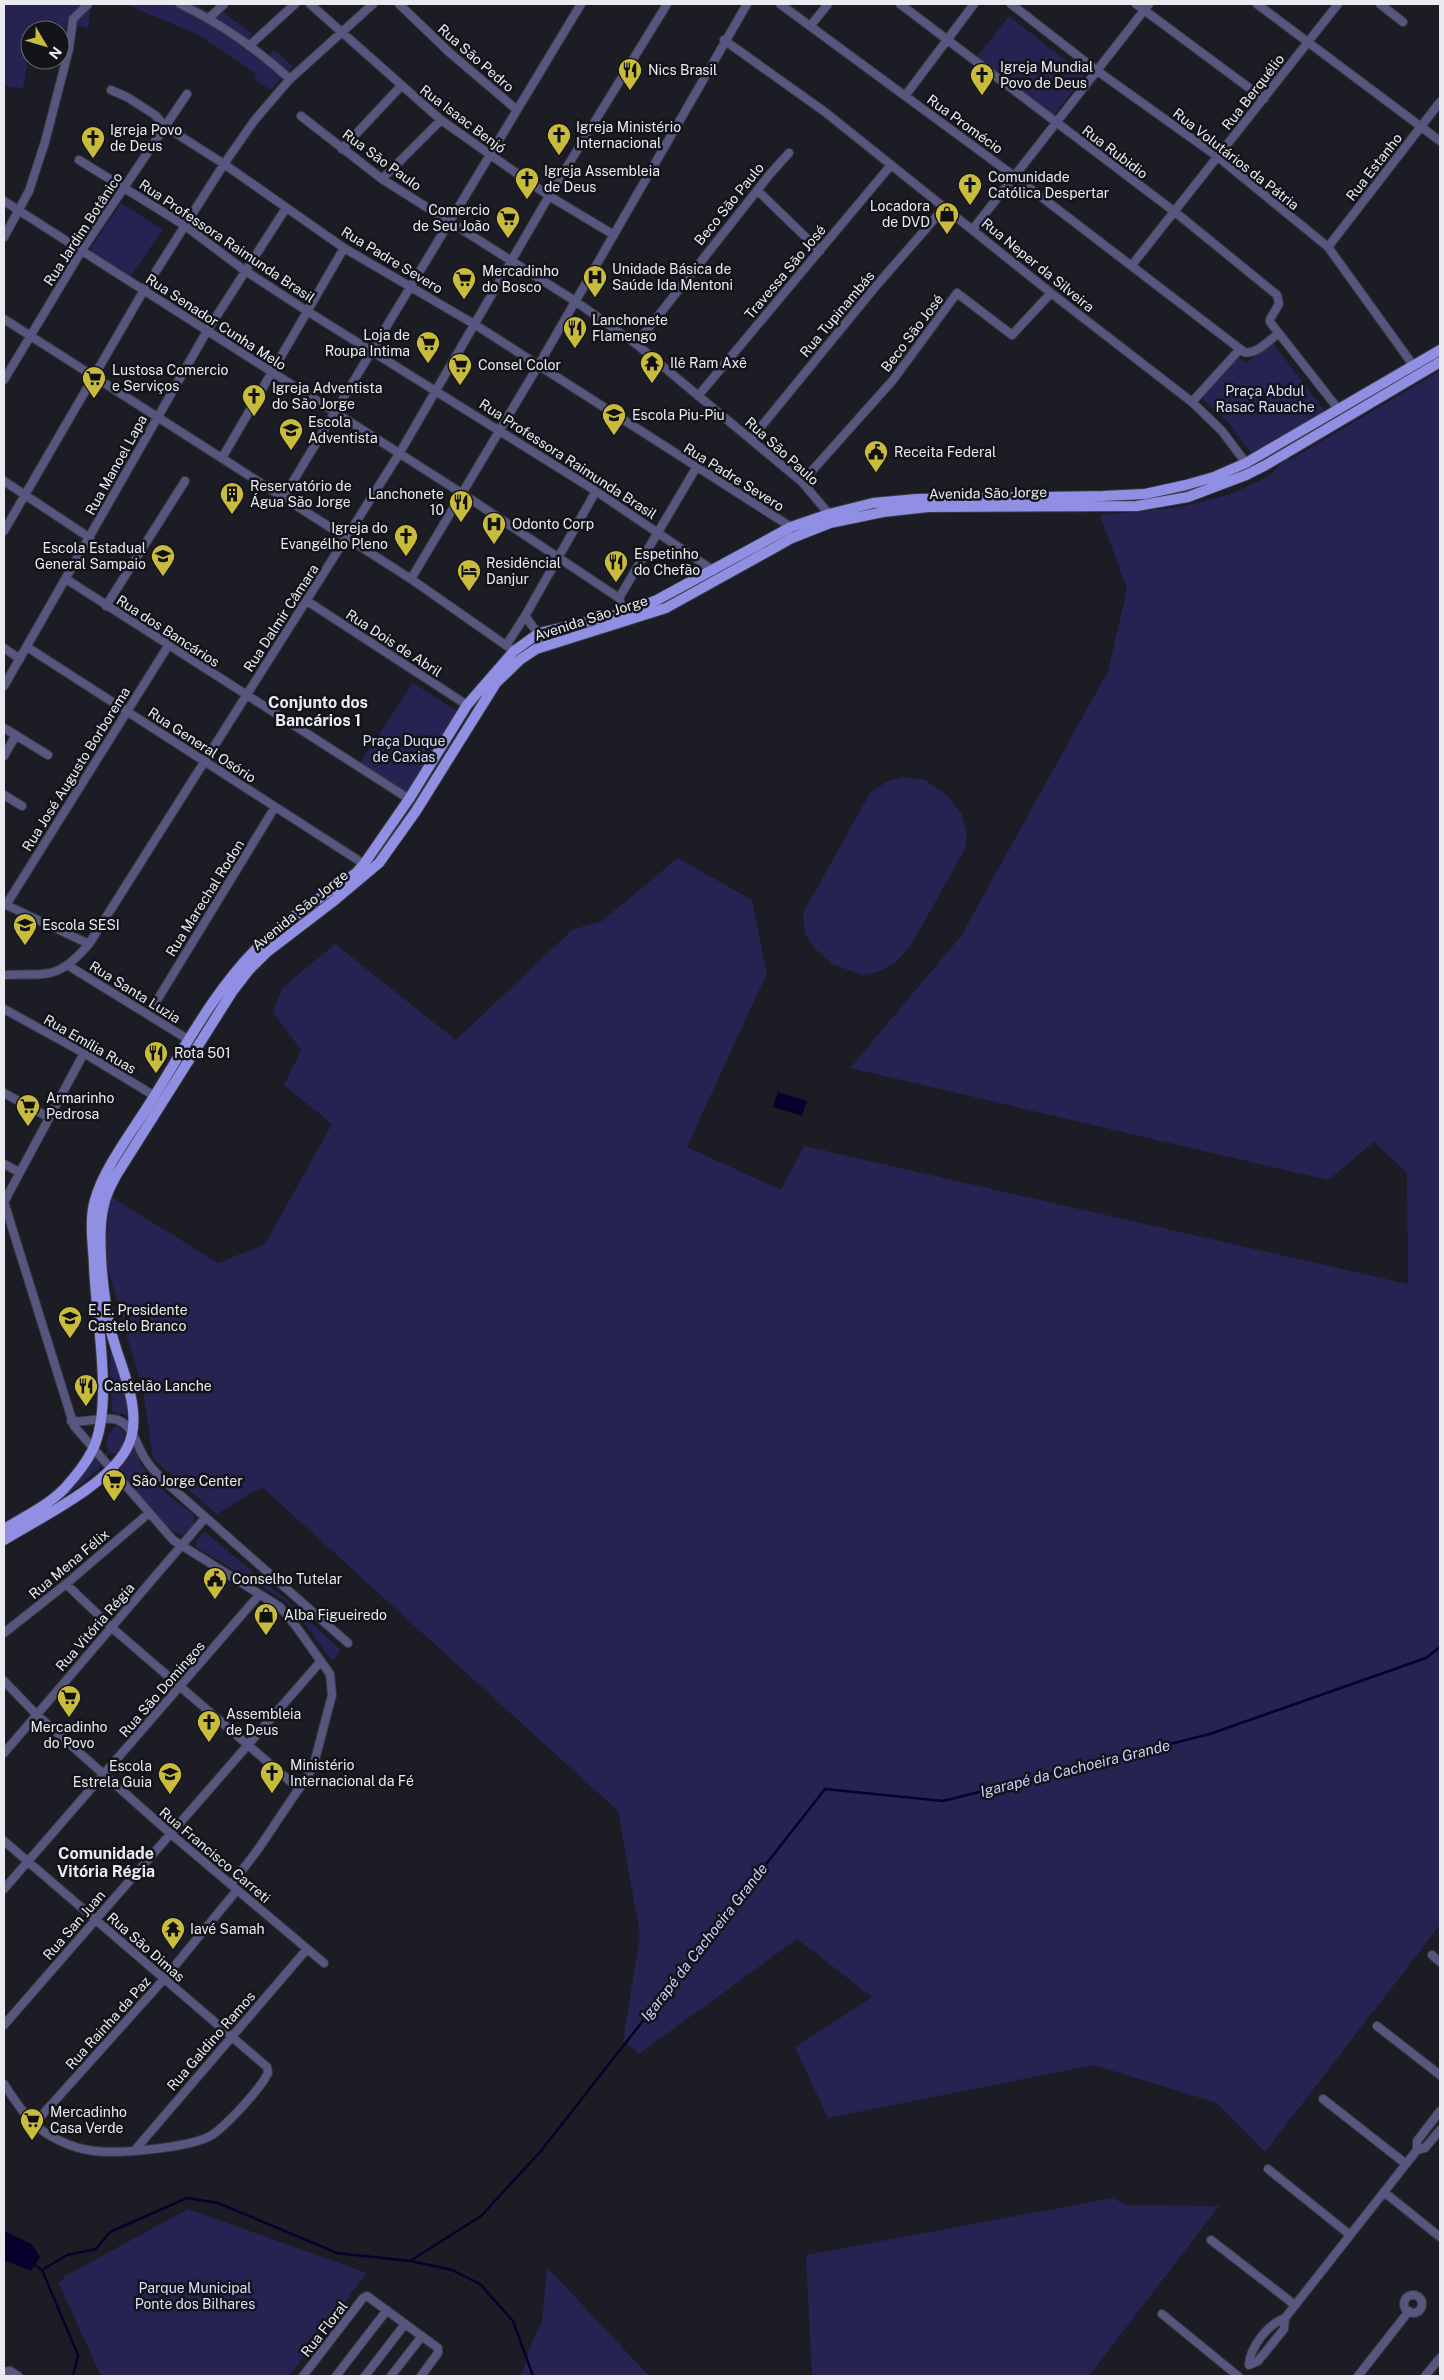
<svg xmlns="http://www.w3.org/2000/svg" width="1444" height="2380" viewBox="0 0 1444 2380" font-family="'Public Sans',sans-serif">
  <rect width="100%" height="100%" fill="#1c1c24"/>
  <path fill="#262251" d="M4,4H91L88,28L67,22L60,49V30H30V47L23,88L4,86Z
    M125,4H197L205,11H221L252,33L249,40L264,58L274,50L293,66L270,90L254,79L256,74L199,35Z
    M1009,16L1085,75L1052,118L975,59Z
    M121,203L163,230L128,279L90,249Z
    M1273,343L1326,413L1251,453L1229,423L1200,397L1234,354L1246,363Z
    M1440,371V1925L1265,2152L1217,2103L1094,2065L828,2118L795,2047L872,1997L797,1939L639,2054L623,2041L640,1935L618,1811L262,1487L217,1514L153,1459L144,1396L105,1258L110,1196L218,1263L265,1244L332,1124L284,1085L301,1050L273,1012L282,988L335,944L456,1040L572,930L602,921L678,858L752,900L767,973L687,1147L781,1190L804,1146L1408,1284L1407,1173L1374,1142L1328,1180L850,1068L961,936L1108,671L1127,589L1100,515L1180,507L1231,494L1269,476L1286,458L1290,460Z
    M413,683L459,712L409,796L360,763Z
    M903,777L925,780L947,795L961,813L967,833L965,849L910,947L894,964L877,972L863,975L832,964L815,949L805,934L803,913L870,793L886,782Z
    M109,1340L123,1371L129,1416L120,1413L119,1425L125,1433L122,1446L115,1454L109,1452L99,1469L67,1495L64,1493L83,1473L96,1455L100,1459L108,1451C104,1441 109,1431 117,1425L118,1413L112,1412Z
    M134,1444C137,1451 138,1460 142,1466C155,1486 176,1501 194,1515L193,1524L184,1535L172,1531L115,1470Z
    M204,1531L282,1596L341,1650L332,1661L295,1610L283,1600L196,1547V1541Z
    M1112,2198L1128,2205L1219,2206L1089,2376H812L806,2255Z
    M188,2209L367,2273L289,2376H101L59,2284L65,2276Z
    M547,2267L649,2376H521L532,2342L542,2322Z"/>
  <path fill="#09002b" d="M778,1092L807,1101L802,1116L773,1107Z
    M4,2231L32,2244L40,2257L31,2271L4,2260Z"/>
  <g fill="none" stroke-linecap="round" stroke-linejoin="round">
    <path stroke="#09002b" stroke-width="2.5" d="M411,2261L452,2270L480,2284L513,2321L533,2376
      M33,2264L42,2270
      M42,2270L67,2255L96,2249L110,2232L187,2198L218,2203L337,2253L410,2261L481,2216L540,2152L825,1789L943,1801L1210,1734L1426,1658L1440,1647
      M42,2270L78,2355L73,2376"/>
    <g stroke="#393941" stroke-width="10">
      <path id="minor" d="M180,4C220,23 257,49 290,79
        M310,4L441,120L549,196L614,235
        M399,4L450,53L516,109
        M780,4L1014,176L1244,352C1256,355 1268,341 1278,334
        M900,4L1175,212L1277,295L1279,304L1270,319V322L1339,410
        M1011,4L1096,70L1218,157L1328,247L1413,365
        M1136,4L1264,99
        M1257,4L1440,141
        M1380,4L1403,22
        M209,18L224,4
        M811,25L828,4
        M724,40L825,112L1051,293L1192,402L1222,431L1246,463
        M249,46L295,4
        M111,90L127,97L155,115L166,127L224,164L344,248L474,324L791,527
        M905,96L974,4
        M301,116L382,179L575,301L636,344L802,482L829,514
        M342,149L401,86
        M79,160L184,225L244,270L307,311L596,491L714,571
        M382,179L441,120
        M757,190L820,251
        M4,201L463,494L619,598L625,617
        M973,229L1149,4
        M4,237L29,191L45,142L69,49L73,19L88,4
        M1328,247L1440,102
        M1132,265L1338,4
        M4,319L411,579L514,651
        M636,344L770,174L789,153
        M4,380L82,250L187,94
        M698,396L891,165
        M1192,402L1240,349
        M751,439L876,286L945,207
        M222,458L344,248
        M4,481L90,538
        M802,482L893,380L957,293L1012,335L1051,293
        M283,498L581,4
        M4,531L144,290L224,164L254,121L290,79L373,4
        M66,579L409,799
        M411,579L538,366L747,4
        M619,598L696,468
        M307,601L467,705
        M106,606L185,481
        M507,644L525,616
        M546,644L525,616L596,491
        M27,647L364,864
        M4,648L20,659
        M4,686L207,331L286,208
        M4,728L48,755
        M4,756L16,735
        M4,795L22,806
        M4,904L89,944
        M6,905L168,646
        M69,966L189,1040
        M4,975C48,973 57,981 89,944L399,454L549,196L667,4
        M156,1002L275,807
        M4,1009L84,1053L158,1098
        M4,1093L48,1117
        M4,1164L19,1172
        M4,1202L74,1426L173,1540L280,1607L295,1625L330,1674L332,1695L315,1760L310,1772L259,1848L231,1885
        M4,1202L84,1053
        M71,1421C85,1423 100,1417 114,1419C132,1422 136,1444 144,1457C149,1465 155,1472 161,1478L348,1643
        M66,1584L111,1627L299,1789
        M4,1633L66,1584L149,1513
        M4,1681L37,1715L171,1834L324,1963
        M4,1753L205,1518
        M4,1841L267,2067L268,2073C261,2088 227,2125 212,2135C191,2148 113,2155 88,2150C75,2148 61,2142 49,2135C29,2123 17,2104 4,2084
        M4,1889L259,1595
        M1432,1955L1440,1962
        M4,2025L321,1661
        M1377,2026L1440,2075
        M1323,2099L1406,2164
        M1440,2111L1417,2141V2150L1425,2148L1440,2130
        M34,2124L164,1979L237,1890
        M135,2150L307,1949
        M1268,2169L1350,2235
        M1384,2192L1440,2237
        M1211,2240L1295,2305
        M1404 2304a9 9 0 1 1 18 0a9 9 0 1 1-18 0Z
        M1162,2314L1238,2376
        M1285,2318C1268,2324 1250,2347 1249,2365L1258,2361L1284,2329L1285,2318L1417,2150
        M4,2372L10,2371L18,2376
        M303,2376L363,2298L367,2296L438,2348V2353L421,2376
        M336,2376L387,2310
        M365,2376L405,2324
        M391,2376L422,2336
        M1358,2376L1409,2311
        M1425,2376L1440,2358"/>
    </g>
    <g stroke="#393941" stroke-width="12">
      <path id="major" d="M4,1529C24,1517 47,1506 64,1489C74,1478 85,1465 92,1451C115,1406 95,1315 94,1264C93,1244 89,1220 95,1200C103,1170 131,1133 148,1106C182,1053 212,993 257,948C286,919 323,896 356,873L364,864L409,799L467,705L514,651L539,633L624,613L657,600L791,527L829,514L873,503L917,499L1103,496L1145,494L1186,485L1214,477L1246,463L1440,350
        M4,1540C41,1517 107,1486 127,1448C147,1410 115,1359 109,1322C103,1292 97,1239 103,1209C105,1196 111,1185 117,1174L232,992L249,970L267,952L335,900L379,863L416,811L496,683L521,659L536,649L666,608L792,538L830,523L883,512L928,507L1137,506L1188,497L1246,475L1264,466L1440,362"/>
    </g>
    <use href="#minor" stroke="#56567f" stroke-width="8"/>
    <use href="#major" stroke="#908fe3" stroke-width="10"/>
  </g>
  <defs>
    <g id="restaurant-pin" transform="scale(1.25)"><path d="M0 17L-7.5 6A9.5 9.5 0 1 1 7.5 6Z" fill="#c9bb3b" stroke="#13131a"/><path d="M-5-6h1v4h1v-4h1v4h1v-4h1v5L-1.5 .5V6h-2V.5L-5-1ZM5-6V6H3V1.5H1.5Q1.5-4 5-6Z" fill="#111"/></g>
    <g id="church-pin" transform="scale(1.25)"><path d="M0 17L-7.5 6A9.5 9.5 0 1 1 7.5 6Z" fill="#c9bb3b" stroke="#13131a"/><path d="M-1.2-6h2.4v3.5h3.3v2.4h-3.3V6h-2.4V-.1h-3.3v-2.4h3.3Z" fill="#111"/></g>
    <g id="shop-pin" transform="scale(1.25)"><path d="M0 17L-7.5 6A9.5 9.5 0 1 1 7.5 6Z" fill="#c9bb3b" stroke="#13131a"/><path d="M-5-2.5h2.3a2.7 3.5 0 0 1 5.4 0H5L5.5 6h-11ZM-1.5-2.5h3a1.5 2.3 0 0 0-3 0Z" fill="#111"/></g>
    <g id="supermarket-pin" transform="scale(1.25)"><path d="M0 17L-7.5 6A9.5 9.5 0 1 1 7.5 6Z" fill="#c9bb3b" stroke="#13131a"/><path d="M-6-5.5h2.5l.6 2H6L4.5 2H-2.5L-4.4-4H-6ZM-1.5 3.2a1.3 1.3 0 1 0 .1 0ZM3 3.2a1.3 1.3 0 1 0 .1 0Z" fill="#111"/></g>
    <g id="hospital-pin" transform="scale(1.25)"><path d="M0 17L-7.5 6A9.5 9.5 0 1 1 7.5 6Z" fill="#c9bb3b" stroke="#13131a"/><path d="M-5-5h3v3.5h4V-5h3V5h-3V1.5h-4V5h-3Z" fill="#111"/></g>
    <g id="temple-pin" transform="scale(1.25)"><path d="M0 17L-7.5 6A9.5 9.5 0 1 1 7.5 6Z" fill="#c9bb3b" stroke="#13131a"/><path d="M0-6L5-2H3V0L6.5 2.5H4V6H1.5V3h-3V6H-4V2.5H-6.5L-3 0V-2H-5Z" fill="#111"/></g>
    <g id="school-pin" transform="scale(1.25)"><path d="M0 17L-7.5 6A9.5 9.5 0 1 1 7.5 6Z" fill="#c9bb3b" stroke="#13131a"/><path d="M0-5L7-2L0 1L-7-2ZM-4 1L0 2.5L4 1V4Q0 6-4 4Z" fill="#111"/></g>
    <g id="civic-pin" transform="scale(1.25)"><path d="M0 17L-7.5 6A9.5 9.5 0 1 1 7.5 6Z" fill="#c9bb3b" stroke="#13131a"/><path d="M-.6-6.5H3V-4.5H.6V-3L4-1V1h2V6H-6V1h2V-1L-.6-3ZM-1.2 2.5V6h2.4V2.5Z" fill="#111"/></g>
    <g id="building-pin" transform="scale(1.25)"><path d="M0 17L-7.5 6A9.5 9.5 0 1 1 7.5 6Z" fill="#c9bb3b" stroke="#13131a"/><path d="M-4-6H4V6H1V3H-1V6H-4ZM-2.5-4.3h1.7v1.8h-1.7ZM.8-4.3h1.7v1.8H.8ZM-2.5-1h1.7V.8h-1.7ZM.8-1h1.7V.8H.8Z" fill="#111"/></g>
    <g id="hotel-pin" transform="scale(1.25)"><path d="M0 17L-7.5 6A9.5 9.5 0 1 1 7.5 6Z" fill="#c9bb3b" stroke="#13131a"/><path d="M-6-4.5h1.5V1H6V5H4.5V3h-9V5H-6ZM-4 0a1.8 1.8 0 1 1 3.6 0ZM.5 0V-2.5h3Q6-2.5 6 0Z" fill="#111"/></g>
  </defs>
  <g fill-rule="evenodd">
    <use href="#restaurant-pin" x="630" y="70"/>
    <use href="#church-pin" x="982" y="75"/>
    <use href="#church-pin" x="559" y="135"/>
    <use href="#church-pin" x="93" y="138"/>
    <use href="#church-pin" x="527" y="179"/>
    <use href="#church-pin" x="970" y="185"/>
    <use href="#shop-pin" x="947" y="214"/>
    <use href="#supermarket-pin" x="508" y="218"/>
    <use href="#hospital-pin" x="595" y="277"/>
    <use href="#supermarket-pin" x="464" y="279"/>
    <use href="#restaurant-pin" x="575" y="328"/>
    <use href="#supermarket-pin" x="428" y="343"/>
    <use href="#temple-pin" x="652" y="363"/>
    <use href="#supermarket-pin" x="460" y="365"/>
    <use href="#supermarket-pin" x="94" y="378"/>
    <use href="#church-pin" x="254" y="396"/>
    <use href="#school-pin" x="614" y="415"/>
    <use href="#school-pin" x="291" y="430"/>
    <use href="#civic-pin" x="876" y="452"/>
    <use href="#building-pin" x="232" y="494"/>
    <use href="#restaurant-pin" x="461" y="502"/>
    <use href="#hospital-pin" x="494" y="524"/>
    <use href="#church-pin" x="406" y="536"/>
    <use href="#school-pin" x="163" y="556"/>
    <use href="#restaurant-pin" x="616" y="562"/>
    <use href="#hotel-pin" x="469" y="571"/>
    <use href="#school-pin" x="25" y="925"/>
    <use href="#restaurant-pin" x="156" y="1053"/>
    <use href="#supermarket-pin" x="28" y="1106"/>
    <use href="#school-pin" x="70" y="1318"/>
    <use href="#restaurant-pin" x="86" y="1386"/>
    <use href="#supermarket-pin" x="114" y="1481"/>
    <use href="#civic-pin" x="215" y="1579"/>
    <use href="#shop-pin" x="266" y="1615"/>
    <use href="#supermarket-pin" x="69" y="1697"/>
    <use href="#church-pin" x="209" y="1722"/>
    <use href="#church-pin" x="272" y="1773"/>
    <use href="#school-pin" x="170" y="1774"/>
    <use href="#temple-pin" x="173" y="1929"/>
    <use href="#supermarket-pin" x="32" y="2120"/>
  </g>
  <g text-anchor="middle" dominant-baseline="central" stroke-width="5" stroke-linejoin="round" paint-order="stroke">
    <g font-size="14" fill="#eaeaf0" stroke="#13131a">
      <text transform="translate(476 58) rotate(41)">Rua São Pedro</text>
      <text transform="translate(1253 92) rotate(-52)">Rua Berquélio</text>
      <text transform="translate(463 119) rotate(37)">Rua Isaac Benjó</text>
      <text transform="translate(965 124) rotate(36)">Rua Promécio</text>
      <text transform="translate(1115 152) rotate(37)">Rua Rubidio</text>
      <text transform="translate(1236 159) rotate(38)">Rua Volutários da Pátria</text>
      <text transform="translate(382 160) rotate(36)">Rua São Paulo</text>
      <text transform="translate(1374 167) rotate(-52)">Rua Estanho</text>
      <text transform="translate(729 204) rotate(-51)">Beco São Paulo</text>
      <text transform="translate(83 229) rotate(-57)">Rua Jardim Botânico</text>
      <text transform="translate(227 241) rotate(34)">Rua Professora Raimunda Brasil</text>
      <text transform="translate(392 260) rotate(31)">Rua Padre Severo</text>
      <text transform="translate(1038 265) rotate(39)">Rua Neper da Silveira</text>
      <text transform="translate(785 272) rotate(-50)">Travessa São José</text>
      <text transform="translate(837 314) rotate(-50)">Rua Tupinambás</text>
      <text transform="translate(216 322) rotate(33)">Rua Senador Cunha Melo</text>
      <text transform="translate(912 333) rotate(-53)">Beco São José</text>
      <text transform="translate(782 451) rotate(42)">Rua São Paulo</text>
      <text transform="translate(568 459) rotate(33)">Rua Professora Raimunda Brasil</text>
      <text transform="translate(116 465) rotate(-61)">Rua Manoel Lapa</text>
      <text transform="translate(734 477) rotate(32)">Rua Padre Severo</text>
      <text transform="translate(988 493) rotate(-1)">Avenida São Jorge</text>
      <text transform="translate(281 618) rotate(-57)">Rua Dalmir Câmara</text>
      <text transform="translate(591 618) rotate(-18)">Avenida São Jorge</text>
      <text transform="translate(168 631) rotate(33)">Rua dos Bancários</text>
      <text transform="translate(394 643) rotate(33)">Rua Dois de Abril</text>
      <text transform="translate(202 745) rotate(33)">Rua General Osório</text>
      <text transform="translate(76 769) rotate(-58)">Rua José Augusto Borborema</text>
      <text transform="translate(205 898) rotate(-58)">Rua Marechal Rodon</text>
      <text transform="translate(300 910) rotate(-39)">Avenida São Jorge</text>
      <text transform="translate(135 992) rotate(32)">Rua Santa Luzia</text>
      <text transform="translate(90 1044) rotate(30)">Rua Emília Ruas</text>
      <text transform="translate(69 1564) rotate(-40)">Rua Mena Félix</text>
      <text transform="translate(95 1627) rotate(-49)">Rua Vitória Régia</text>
      <text transform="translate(162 1689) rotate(-49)">Rua São Domingos</text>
      <text transform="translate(215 1855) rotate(40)">Rua Francisco Carreti</text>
      <text transform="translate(74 1925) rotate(-49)">Rua San Juan</text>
      <text transform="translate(146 1947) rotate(41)">Rua São Dimas</text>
      <text transform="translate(108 2023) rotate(-48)">Rua Rainha da Paz</text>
      <text transform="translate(211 2041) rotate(-49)">Rua Galdino Ramos</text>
      <text transform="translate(324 2329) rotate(-52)">Rua Floral</text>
    </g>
    <g font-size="14" fill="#eaeaf0" stroke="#13131a" text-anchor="start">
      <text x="1000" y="67">Igreja Mundial<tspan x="1000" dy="16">Povo de Deus</tspan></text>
      <text x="648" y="70">Nics Brasil</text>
      <text x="576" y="127">Igreja Ministério<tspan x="576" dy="16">Internacional</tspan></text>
      <text x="110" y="130">Igreja Povo<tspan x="110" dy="16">de Deus</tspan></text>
      <text x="544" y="171">Igreja Assembleia<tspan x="544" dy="16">de Deus</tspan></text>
      <text x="988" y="177">Comunidade<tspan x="988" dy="16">Católica Despertar</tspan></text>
      <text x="930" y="206" text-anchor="end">Locadora<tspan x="930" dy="16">de DVD</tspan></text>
      <text x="490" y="210" text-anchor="end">Comercio<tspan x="490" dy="16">de Seu João</tspan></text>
      <text x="612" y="269">Unidade Básica de<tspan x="612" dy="16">Saúde Ida Mentoni</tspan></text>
      <text x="482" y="271">Mercadinho<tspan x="482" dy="16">do Bosco</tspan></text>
      <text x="592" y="320">Lanchonete<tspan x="592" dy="16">Flamengo</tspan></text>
      <text x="410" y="335" text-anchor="end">Loja de<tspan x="410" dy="16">Roupa Intima</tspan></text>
      <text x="670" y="363">Ilê Ram Axê</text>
      <text x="478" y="365">Consel Color</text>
      <text x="112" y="370">Lustosa Comercio<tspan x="112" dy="16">e Serviços</tspan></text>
      <text x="272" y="388">Igreja Adventista<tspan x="272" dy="16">do São Jorge</tspan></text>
      <text x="632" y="415">Escola Piu-Piu</text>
      <text x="308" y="422">Escola<tspan x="308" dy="16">Adventista</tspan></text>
      <text x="894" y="452">Receita Federal</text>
      <text x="250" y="486">Reservatório de<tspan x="250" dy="16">Água São Jorge</tspan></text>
      <text x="444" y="494" text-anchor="end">Lanchonete<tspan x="444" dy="16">10</tspan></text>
      <text x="512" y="524">Odonto Corp</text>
      <text x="388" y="528" text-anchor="end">Igreja do<tspan x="388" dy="16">Evangélho Pleno</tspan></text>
      <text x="146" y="548" text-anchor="end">Escola Estadual<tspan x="146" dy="16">General Sampaio</tspan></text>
      <text x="634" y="554">Espetinho<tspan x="634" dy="16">do Chefão</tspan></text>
      <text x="486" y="563">Residêncial<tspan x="486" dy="16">Danjur</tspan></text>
      <text x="42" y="925">Escola SESI</text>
      <text x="174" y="1053">Rota 501</text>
      <text x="46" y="1098">Armarinho<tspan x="46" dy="16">Pedrosa</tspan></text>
      <text x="88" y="1310">E. E. Presidente<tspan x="88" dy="16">Castelo Branco</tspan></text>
      <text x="104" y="1386">Castelão Lanche</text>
      <text x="132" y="1481">São Jorge Center</text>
      <text x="232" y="1579">Conselho Tutelar</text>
      <text x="284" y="1615">Alba Figueiredo</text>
      <text x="226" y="1714">Assembleia<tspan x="226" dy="16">de Deus</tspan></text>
      <text x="69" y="1727" text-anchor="middle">Mercadinho<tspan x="69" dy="16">do Povo</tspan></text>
      <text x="290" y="1765">Ministério<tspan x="290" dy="16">Internacional da Fé</tspan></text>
      <text x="152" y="1766" text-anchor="end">Escola<tspan x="152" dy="16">Estrela Guia</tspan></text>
      <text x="190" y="1929">Iavé Samah</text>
      <text x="50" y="2112">Mercadinho<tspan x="50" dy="16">Casa Verde</tspan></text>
    </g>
    <g font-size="14" fill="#dcdeff" stroke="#13131a">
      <text x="1265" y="391">Praça Abdul<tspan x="1265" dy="16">Rasac Rauache</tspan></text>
      <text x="404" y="741">Praça Duque<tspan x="404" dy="16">de Caxias</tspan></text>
      <text x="195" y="2288">Parque Municipal<tspan x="195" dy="16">Ponte dos Bilhares</tspan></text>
    </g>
    <g font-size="15" font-style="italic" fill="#ccceff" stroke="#13131a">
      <text transform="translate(1075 1768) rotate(-14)">Igarapé da Cachoeira Grande</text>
      <text transform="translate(704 1942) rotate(-52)">Igarapé da Cachoeira Grande</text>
    </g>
    <g font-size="16" font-weight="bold" fill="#eaeaf0" stroke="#13131a">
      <text x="318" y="702">Conjunto dos<tspan x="318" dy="18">Bancários 1</tspan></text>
      <text x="106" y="1853">Comunidade<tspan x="106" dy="18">Vitória Régia</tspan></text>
    </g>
  </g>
  <rect width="1444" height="2380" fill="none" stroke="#eaeaf0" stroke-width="10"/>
  <g transform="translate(45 45) rotate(128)"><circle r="24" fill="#13131a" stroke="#696970"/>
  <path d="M0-4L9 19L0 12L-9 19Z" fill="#c9bb3b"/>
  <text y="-8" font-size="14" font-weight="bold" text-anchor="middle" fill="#eaeaf0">N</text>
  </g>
</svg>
